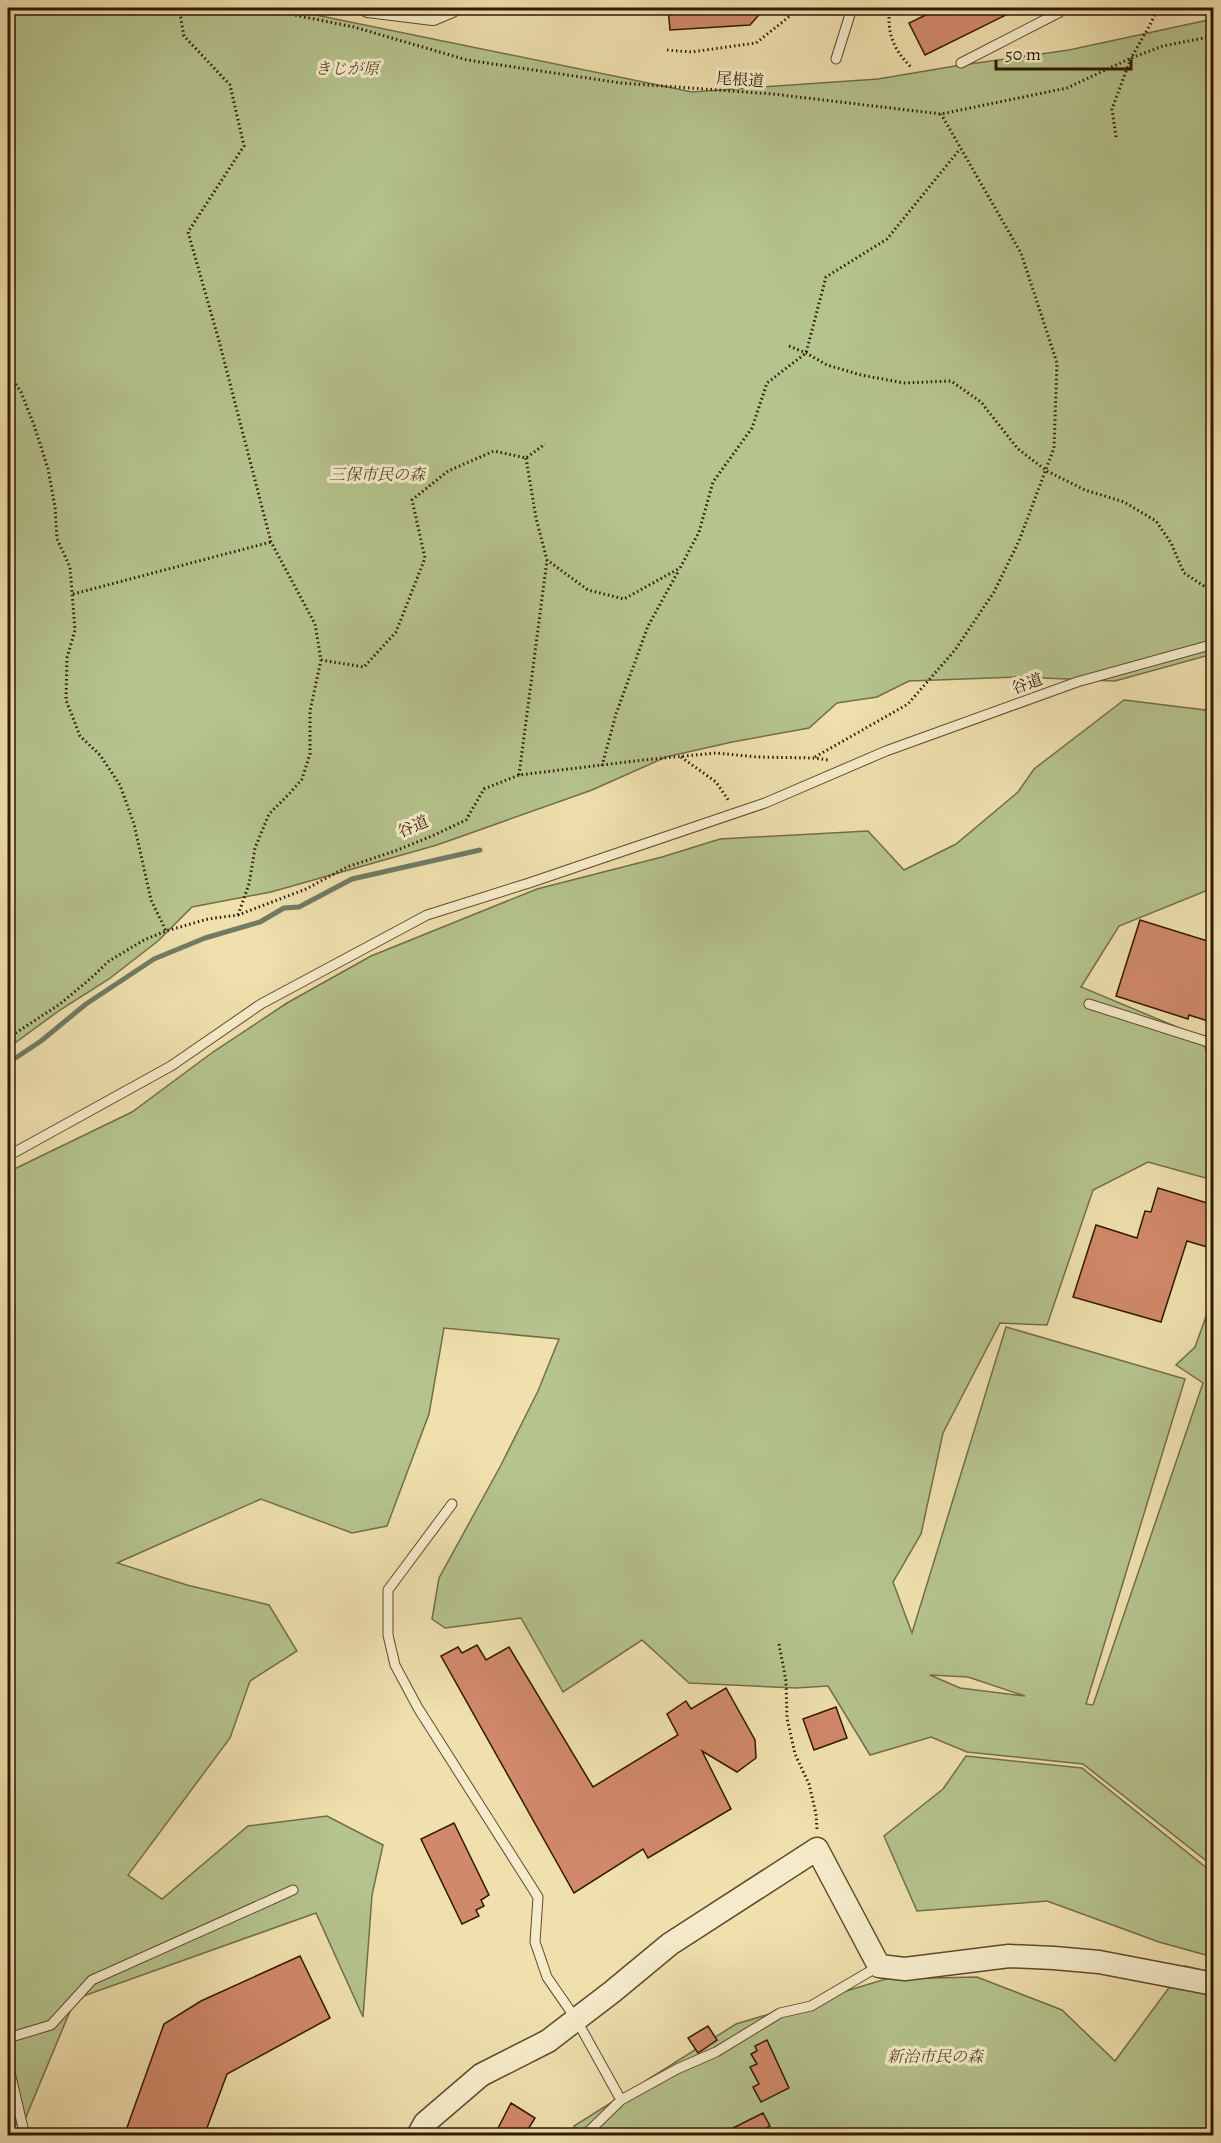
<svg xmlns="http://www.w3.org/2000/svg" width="1221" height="2143" viewBox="0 0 1221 2143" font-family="Alegreya,'Noto Serif JP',serif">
  <rect width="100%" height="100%" fill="#efe0ae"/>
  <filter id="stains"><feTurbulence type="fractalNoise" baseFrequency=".00333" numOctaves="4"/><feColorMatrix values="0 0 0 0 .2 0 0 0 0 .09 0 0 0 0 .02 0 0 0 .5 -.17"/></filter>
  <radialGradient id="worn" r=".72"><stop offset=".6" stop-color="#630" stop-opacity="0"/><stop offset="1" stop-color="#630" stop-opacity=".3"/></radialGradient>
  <path fill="#b5c38d" stroke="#736e46" stroke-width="1.5" fill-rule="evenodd" d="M8,8H282L692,92L878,79L955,66L1069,50L1213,19V654L1115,681L1019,677L909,681L877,697L837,703L809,728L732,742L666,757L592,790L437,845L271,892L192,907L158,941L109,979L60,1010L8,1048Z
    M1124,700L1213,711V888L1119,926L1081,987L1213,1042V1180L1148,1162L1093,1190L1047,1325L1000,1323L943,1433L921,1534L893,1582L912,1633L1006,1327L1185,1379L1086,1704L1093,1705L1203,1383L1176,1365L1195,1347L1213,1297V1866L1083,1764L967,1752L931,1737L870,1755L828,1686L796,1688L689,1683L642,1640L563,1692L521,1618L445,1628L432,1619L439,1578L501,1465L538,1391L559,1339L444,1328L429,1414L387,1526L352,1533L261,1499L117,1563L187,1585L269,1605L297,1651L250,1681L230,1738L128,1875L162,1899L248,1826L327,1816L383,1845L372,1895L363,2017L316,1913L75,1999L26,2117L8,2131V1172L132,1112L213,1052L287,1003L371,956L537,889L662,857L720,839L868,831L904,870L956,844L1018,792L1034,769ZM930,1675L968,1677L1025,1696L960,1688Z
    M966,1756L1082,1768L1213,1873V1957L1159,1942L1047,1901L917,1911L884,1836L943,1789Z
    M1185,1966L1213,1973V2135L580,2136L574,2126L736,2024L886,1979L977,1977L1062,2010L1115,2061Z"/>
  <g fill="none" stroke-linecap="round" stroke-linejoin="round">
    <path stroke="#707b65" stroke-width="5" d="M8,1063L41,1041L86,1004L154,959L205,938L260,922L284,908L299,907L352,879L480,850"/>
  </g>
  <path fill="#d0896a" stroke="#311800" stroke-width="1.5" d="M668,8H765L750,25L670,30Z
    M940,8H1020L925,55L909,23Z
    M1140,920L1214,943V1023L1189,1015L1188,1019L1116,996Z
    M1158,1188L1214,1205V1249L1187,1241L1161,1322L1073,1297L1096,1225L1137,1238L1145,1211L1151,1212Z
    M477,1645L486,1660L509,1647L593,1787L678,1735L667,1714L686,1701L691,1709L726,1688L755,1740L756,1758L737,1772L702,1751L731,1809L648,1858L643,1849L574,1893L441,1656L458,1647L462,1653Z
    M836,1707L847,1738L814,1750L803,1719Z
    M454,1823L489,1895L481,1900L484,1906L476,1910L479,1916L462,1924L421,1839Z
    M300,1956L330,2018L227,2074L204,2136H124L164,2024L201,2001Z
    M708,2026L717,2040L698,2053L688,2038Z
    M767,2040L789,2088L761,2102L753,2087L759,2084L750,2067L757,2064L751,2054L757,2051L755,2046Z
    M511,2103L535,2118L524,2136H494Z
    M763,2113L770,2126L751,2136H717Z"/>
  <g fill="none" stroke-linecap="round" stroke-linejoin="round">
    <g stroke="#604a2c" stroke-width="11">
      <path id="service" d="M836,59L852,8
        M961,63L1060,12L1061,8
        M1089,1004L1208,1042L1214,1057
        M8,1156L171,1066L261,1004L427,915L529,883L765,803L886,751L1077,682L1214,644
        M452,1504L388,1590V1635L395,1665L418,1708L538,1897L535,1942L547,1977L576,2019L621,2100
        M8,2038L51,2025L92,1980L293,1890
        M8,2064L25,2136
        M584,2136L621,2100L677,2069L716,2052L780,2013L811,2006L879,1966"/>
    </g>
    <g stroke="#604a2c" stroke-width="20">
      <path id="minor" d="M368,8L433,16L452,8"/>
    </g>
    <g stroke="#604a2c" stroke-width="25">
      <path id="tertiary" d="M418,2136L425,2123L481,2075L548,2041L612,1992L670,1944L817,1849L879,1966L905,1969L1009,1956L1054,1958L1099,1962L1214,1984"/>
    </g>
    <path stroke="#311800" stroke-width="3" stroke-dasharray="1.5 3" stroke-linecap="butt" d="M179,8L184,36L230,85L244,146L188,232L219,341L271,542L315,624L321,660L310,711V754L302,779L290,793L269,814L255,848L249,884L238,915
      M260,8L354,27L467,60L621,83L773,94L941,114L1067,88L1131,58L1163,46L1214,36
      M890,8C886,32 894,51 912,68
      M667,50L691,52L756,43L790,16L792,8
      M1116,137L1112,109L1131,58L1150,25L1158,8
      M789,346L806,353L827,365L861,375L904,383L951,381L981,402L1018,449L1047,471L1085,490L1124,502L1156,521L1171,543L1184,573L1210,590L1214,589
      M8,373L21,392L34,425L48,469L55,507L57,539L70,567L75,630L67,658L66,700L80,736L100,755L120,785L134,824L151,900L166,931
      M526,458L536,518L547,560L588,590L624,599L680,568L699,532L713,482L752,428L767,383L806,353L826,277L887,239L960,149
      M73,594L271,542
      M321,660L364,667L396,632L425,558L412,500L448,471L494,451L526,458L545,444
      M681,757L716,782L729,801
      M815,757L908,704L955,650L994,592L1019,541L1054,448L1057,363L1021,253L941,114
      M602,766L616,714L648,626L679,570
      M519,775L547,560
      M8,1038L60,1004L90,979L109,961L144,940L166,931L208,919L238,915L306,889L347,867L395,851L432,836L466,820L484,789L519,775L643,760L716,753L757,757L813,758L829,760
      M779,1644L786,1681L787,1718L795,1754L809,1784L816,1814L817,1829"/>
    <use href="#service" stroke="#f5ebca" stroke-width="9"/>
    <use href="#minor" stroke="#f5ebca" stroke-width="18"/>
    <use href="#tertiary" stroke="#f5ebca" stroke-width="22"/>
  </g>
  <g text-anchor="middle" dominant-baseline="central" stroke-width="6" stroke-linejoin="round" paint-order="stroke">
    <g font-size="16" font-style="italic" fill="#594b2a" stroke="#f5ebca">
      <text x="347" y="69">きじが原</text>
      <text x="377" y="475">三保市民の森</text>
      <text x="935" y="2057">新治市民の森</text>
    </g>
    <g font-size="16" fill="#311800" stroke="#f5ebca">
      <text transform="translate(740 80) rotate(4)">尾根道</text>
      <text transform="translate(1027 684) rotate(-20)">谷道</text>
      <text transform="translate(413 827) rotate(-23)">谷道</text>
    </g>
  </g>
  <rect width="1221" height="2143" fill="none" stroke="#efe0ae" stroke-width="30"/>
  <rect x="9" y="9" width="1203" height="2125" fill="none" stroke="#311800" stroke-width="3"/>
  <rect x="15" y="15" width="1191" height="2113" fill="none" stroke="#311800" stroke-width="1.5"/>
  <path d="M996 60v9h135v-9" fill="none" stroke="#311800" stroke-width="3"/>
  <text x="1005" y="60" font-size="18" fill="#311800" stroke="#f5ebca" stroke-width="4.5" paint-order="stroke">50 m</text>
  <rect width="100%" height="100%" filter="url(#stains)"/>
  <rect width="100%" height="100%" fill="url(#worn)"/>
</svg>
